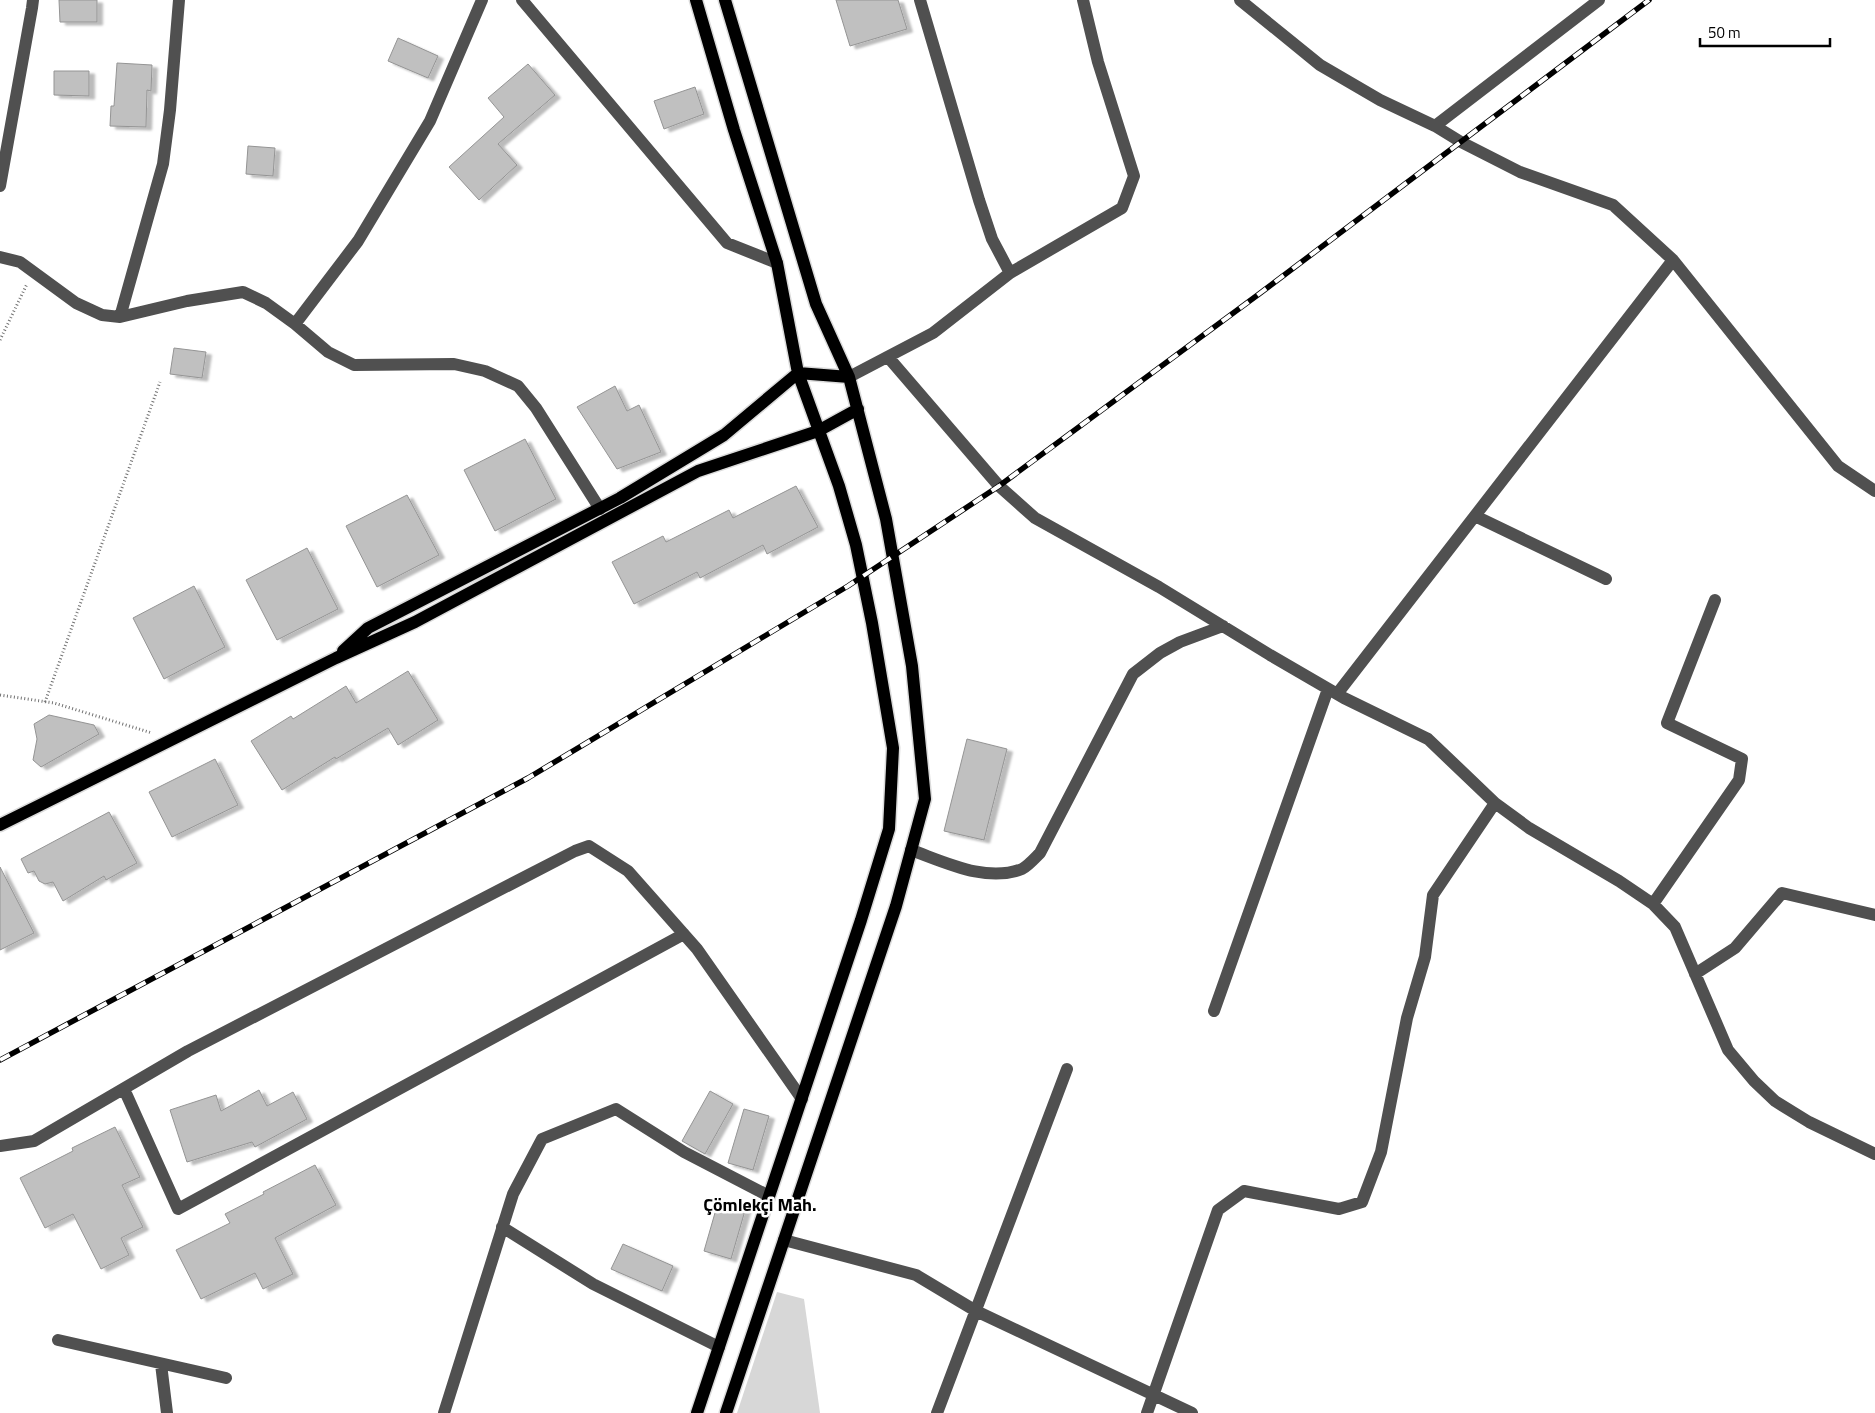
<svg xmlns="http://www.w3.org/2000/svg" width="1875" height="1413" viewBox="0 0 1875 1413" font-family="'Titillium Web',sans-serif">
  <defs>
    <filter id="shadow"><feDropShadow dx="5.5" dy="3" stdDeviation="1" flood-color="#0004"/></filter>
  </defs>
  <rect width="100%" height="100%" fill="#fff"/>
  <path fill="#d7d7d7" d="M777,1292L804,1299L820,1413H737Z"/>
  <path fill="#c0c0c0" stroke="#949494" filter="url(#shadow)" d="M59,0H97V22H60Z
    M836,0H898L907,29L850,46Z
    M398,38L438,56L428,78L388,61Z
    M117,63L152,65L151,91L147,90L146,127L110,126L111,106H114Z
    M528,64L555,95L498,144L517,165L479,200L449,167L504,117L488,98Z
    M54,71H89V96L54,95Z
    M695,87L704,114L664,129L654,101Z
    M248,146L275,148L273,176L246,174Z
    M174,348L206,352L202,378L170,374Z
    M615,386L627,411L639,405L661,452L617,469L577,407Z
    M525,439L556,499L495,531L464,470Z
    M796,486L818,527L767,554L763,545L700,578L697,572L634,604L612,562L663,536L666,542L729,510L733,518Z
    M407,495L439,555L377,587L346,526Z
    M307,548L338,609L277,640L246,580Z
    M194,586L225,647L164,679L133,618Z
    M408,671L438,720L398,745L388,728L336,759L335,757L282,790L251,741L291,716L293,719L346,686L356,703Z
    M49,715L94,725L99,734L41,767L33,760L37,739L34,724Z
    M967,739L1007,749L984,840L944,831Z
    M215,759L238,805L172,837L149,792Z
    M109,812L137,863L106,880L104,876L63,901L53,882L45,884L39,881L34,871L28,873L21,859Z
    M0,867L34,933L0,950Z
    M259,1090L267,1106L293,1092L307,1119L255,1147L252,1142L187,1162L170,1110L216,1095L221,1111Z
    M710,1091L733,1104L705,1154L682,1141Z
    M744,1109L769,1116L753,1170L728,1163Z
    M115,1127L140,1177L122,1185L143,1227L121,1238L129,1255L101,1269L73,1214L45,1228L20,1178L73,1151L72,1148Z
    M315,1165L336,1205L275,1238L293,1274L263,1289L255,1273L201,1299L176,1250L230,1223L225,1214L264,1194L263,1192Z
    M719,1199L746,1207L731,1259L704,1251Z
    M623,1244L673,1266L662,1291L611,1269Z"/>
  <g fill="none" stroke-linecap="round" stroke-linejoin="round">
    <g stroke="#dbdbdb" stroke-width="15">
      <path id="major" d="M696,0L734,130L777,263L798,373L839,486L856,545L872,623L893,748L889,829L861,920L697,1413
        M725,0L816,304L849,377L886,519L912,666L925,799L896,906L726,1413
        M343,651L368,628L620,498L724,435L798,373L849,377
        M0,825L336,658L415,622L698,471L818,431L858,409"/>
    </g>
    <path stroke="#727272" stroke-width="3" stroke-dasharray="1 2.5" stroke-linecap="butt" d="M0,340L27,284
      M0,695L54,703L152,733
      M45,702L160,382"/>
    <path stroke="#505050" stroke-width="12" d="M522,0L727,243L777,263
      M920,0L979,200L992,239L1010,273
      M1240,0L1320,65L1380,100L1435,126L1461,142L1520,172L1613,205L1673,260L1838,466L1875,491
      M1435,126L1599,0
      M0,186L32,8L33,0
      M0,257L20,262L76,303L102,315L120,317L187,301L243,292L266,303L295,324L328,352L354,365L454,364L485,371L518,386L536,408L600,509
      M120,317L163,164L170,110L179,0
      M295,324L358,241L430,121L482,0
      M888,357L999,486L1035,518L1159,587L1270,655L1344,698L1428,739L1495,803L1529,828L1619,881L1653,904L1675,927L1728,1050L1754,1081L1775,1101L1809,1122L1875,1154
      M849,377L933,333L1010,273L1122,208L1134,176L1098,62L1083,0
      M1475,516L1606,579
      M1337,694L1673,260
      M911,850C945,862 986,883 1022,869C1028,866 1035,858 1040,853L1133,674L1160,653L1180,642L1223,626
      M1653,904L1739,780L1742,759L1667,723L1715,600
      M1695,974L1735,948L1782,893L1875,915
      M1214,1011L1328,689
      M124,1089L178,1209L684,934
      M0,1146L34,1141L188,1051L575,851L589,846L628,871L697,949L802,1099
      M502,1227L593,1284L719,1347
      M784,1240L916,1275L976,1311L1192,1413
      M58,1340L226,1378
      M161,1364L167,1413
      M444,1413L513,1194L542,1139L616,1109L684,1152L769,1196
      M937,1413L1067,1069
      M1147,1413L1218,1210L1244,1191L1339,1209L1362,1202L1381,1152L1407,1018L1425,957L1433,895L1495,803"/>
    <use href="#major" stroke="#000" stroke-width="12"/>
    <g stroke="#000" stroke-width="5.5">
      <path id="rail" d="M0,1060L528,778L848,586L999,486L1259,294L1649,0"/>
    </g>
    <use href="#rail" stroke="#fff" stroke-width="4" stroke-dasharray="11" stroke-linecap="butt"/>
  </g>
  <g text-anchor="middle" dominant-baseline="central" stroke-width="5" stroke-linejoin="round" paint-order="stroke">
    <g font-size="18" font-weight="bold" fill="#000" stroke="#fff">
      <text x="760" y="1204">Çömlekçi Mah.</text>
    </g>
  </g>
  <path d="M1700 38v8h130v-8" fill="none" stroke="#000000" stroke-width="2.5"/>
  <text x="1708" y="38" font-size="15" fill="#000000" stroke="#ffffff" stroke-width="4" paint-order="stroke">50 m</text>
</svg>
